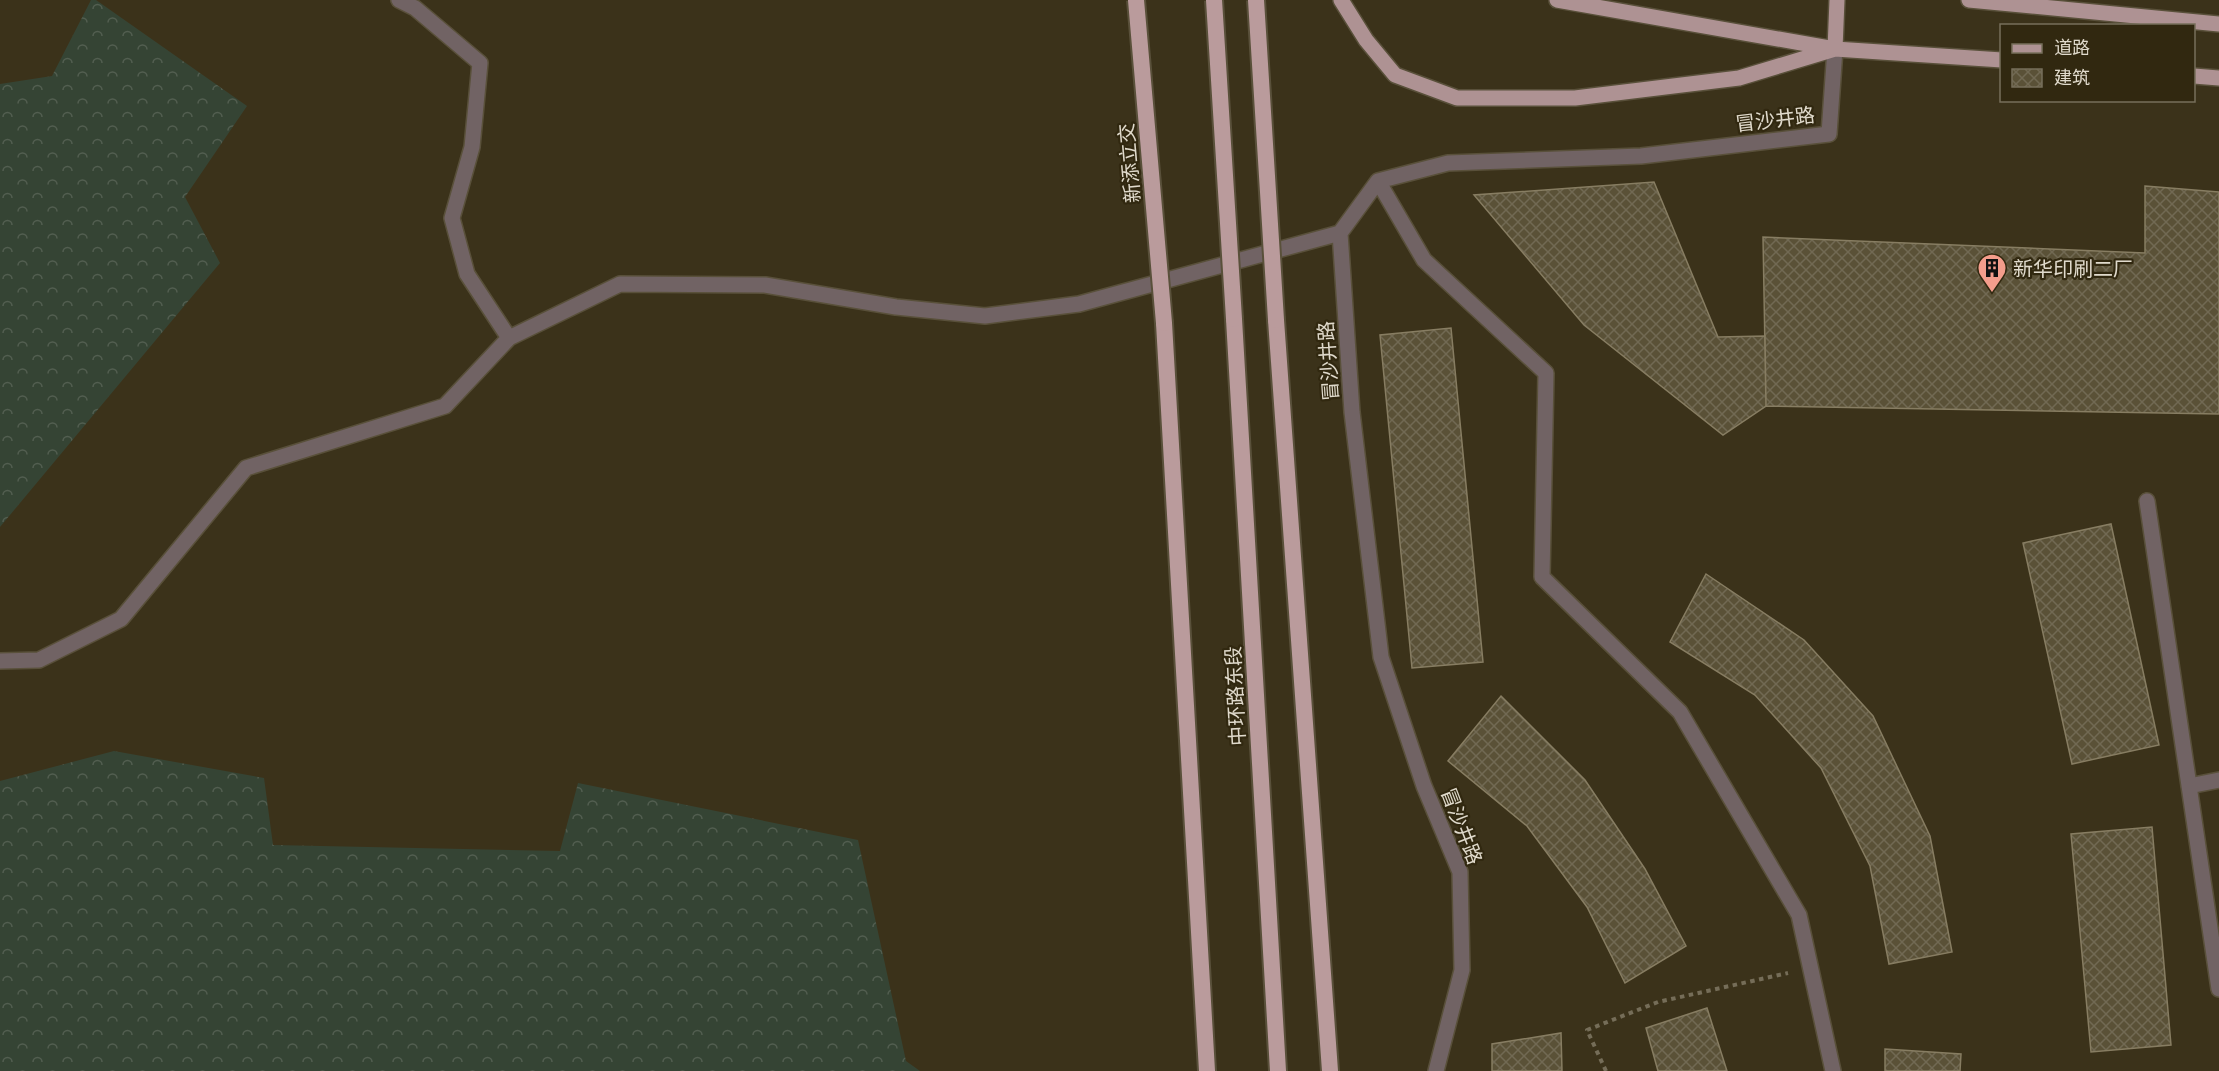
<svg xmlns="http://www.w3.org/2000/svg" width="2219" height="1071" viewBox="0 0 2219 1071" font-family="'Asap Condensed','Noto Sans SC',sans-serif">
  <defs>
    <pattern id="forest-crowns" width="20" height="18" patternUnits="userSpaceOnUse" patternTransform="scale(1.5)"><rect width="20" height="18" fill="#354434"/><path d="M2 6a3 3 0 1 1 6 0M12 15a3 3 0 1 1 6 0" fill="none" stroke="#525e50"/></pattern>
    <pattern id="building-cross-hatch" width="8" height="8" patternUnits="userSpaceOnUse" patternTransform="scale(1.5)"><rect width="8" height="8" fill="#5a5137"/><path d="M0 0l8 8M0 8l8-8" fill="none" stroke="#716953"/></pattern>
  </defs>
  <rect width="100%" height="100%" fill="#3b321a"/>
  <path fill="url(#forest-crowns)" d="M91,0H96L247,106L185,197L220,263L0,527V84L52,76Z
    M114,751L264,778L273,845L560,851L578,783L858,840L906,1061L920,1071H0V781Z"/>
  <path fill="url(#building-cross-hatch)" stroke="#877d62" stroke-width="1.5" d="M1654,182L1718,337L1765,336L1766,406L1723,435L1584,325L1474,195Z
    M2145,186L2219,192V414L1766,406L1763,237L2145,253Z
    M1451,328L1483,662L1412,668L1380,335Z
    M2111,524L2159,745L2072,764L2023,543Z
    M1706,574L1804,640L1873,716L1930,836L1952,952L1889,964L1870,866L1821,768L1755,695L1670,642Z
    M1501,696L1585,780L1645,869L1686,946L1625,983L1587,907L1527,826L1448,761Z
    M2152,827L2171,1045L2091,1052L2071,834Z
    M1707,1008L1727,1071H1658L1646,1028Z
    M1561,1033L1562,1071H1492V1044Z
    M1885,1049L1961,1054L1960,1071H1885Z"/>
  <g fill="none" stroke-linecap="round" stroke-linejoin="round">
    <g stroke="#59503a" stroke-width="18">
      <path id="minor" d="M399,0L415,8L480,63L472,147L452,218L467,274L509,338
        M1378,181L1424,260L1546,373L1542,577L1680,712L1799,915L1833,1071
        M2147,501L2219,989
        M0,661L39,660L121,619L246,468L445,406L509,338L620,284L765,285L896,307L985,316L1079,304L1340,233
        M2189,786L2219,780
        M1436,1071L1462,970L1460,872L1424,786L1381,657L1352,412L1340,233L1378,181L1448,163L1641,156L1829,134L1835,49"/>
    </g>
    <g stroke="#59503a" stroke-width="18">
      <path id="primary" d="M1341,0L1366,40L1395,75L1457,98H1575L1739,78L1835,49L1837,0
        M1557,0L1835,49L2002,60
        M1969,0L2219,24
        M2194,76L2219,78"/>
    </g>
    <g stroke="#59503a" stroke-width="20">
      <path id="trunk" d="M1234,319L1278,1071
        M1276,320L1330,1071
        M1164,323L1207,1071"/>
    </g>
    <path stroke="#756d58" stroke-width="4" stroke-dasharray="4.5 4.5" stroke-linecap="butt" d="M1606,1071L1587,1030L1658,1002L1788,973"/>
    <use href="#minor" stroke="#716364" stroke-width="15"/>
    <use href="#primary" stroke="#ae9293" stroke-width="15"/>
    <use href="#trunk" stroke="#ba9b9c" stroke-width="16"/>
    <g stroke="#59503a" stroke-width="20" stroke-linecap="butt">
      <path id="trunk-bridge" d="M1136,0L1164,323
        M1214,0L1234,319
        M1256,0L1276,320"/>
    </g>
    <use href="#trunk-bridge" stroke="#ba9b9c" stroke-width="16"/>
  </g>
  <defs>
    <g id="building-pin" transform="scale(1.5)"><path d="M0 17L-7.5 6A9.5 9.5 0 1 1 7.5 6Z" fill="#f49d8c" stroke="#312810"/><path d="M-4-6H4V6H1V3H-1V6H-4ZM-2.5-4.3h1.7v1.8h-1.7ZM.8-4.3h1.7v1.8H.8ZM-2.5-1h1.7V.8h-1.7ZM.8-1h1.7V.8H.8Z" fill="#111"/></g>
  </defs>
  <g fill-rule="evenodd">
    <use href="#building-pin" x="1992" y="268"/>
  </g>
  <g text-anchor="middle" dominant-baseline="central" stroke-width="4.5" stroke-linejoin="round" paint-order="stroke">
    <g font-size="20" fill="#e0dacc" stroke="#312810">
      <text transform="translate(1775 119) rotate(-7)">冒沙井路</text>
      <text transform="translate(1129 163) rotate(-95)">新添立交</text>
      <text transform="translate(1328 361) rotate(-94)">冒沙井路</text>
      <text transform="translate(1235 696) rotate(-93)">中环路东段</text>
      <text transform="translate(1462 826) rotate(69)">冒沙井路</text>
    </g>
    <g font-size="20" fill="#e0dacc" stroke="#312810" text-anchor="start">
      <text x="2013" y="268">新华印刷二厂</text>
    </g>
  </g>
  <rect x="2000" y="24" width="195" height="78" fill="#312810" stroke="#776f5b" stroke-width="1.5"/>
  <rect x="2012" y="44" width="30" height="9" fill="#ae9293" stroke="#776f5b" stroke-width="1.5"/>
  <text x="2054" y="54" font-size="18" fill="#e0dacc">道路</text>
  <rect x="2012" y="69" width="30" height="18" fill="url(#building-cross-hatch)" stroke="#776f5b" stroke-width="1.5"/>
  <text x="2054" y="84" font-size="18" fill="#e0dacc">建筑</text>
</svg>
